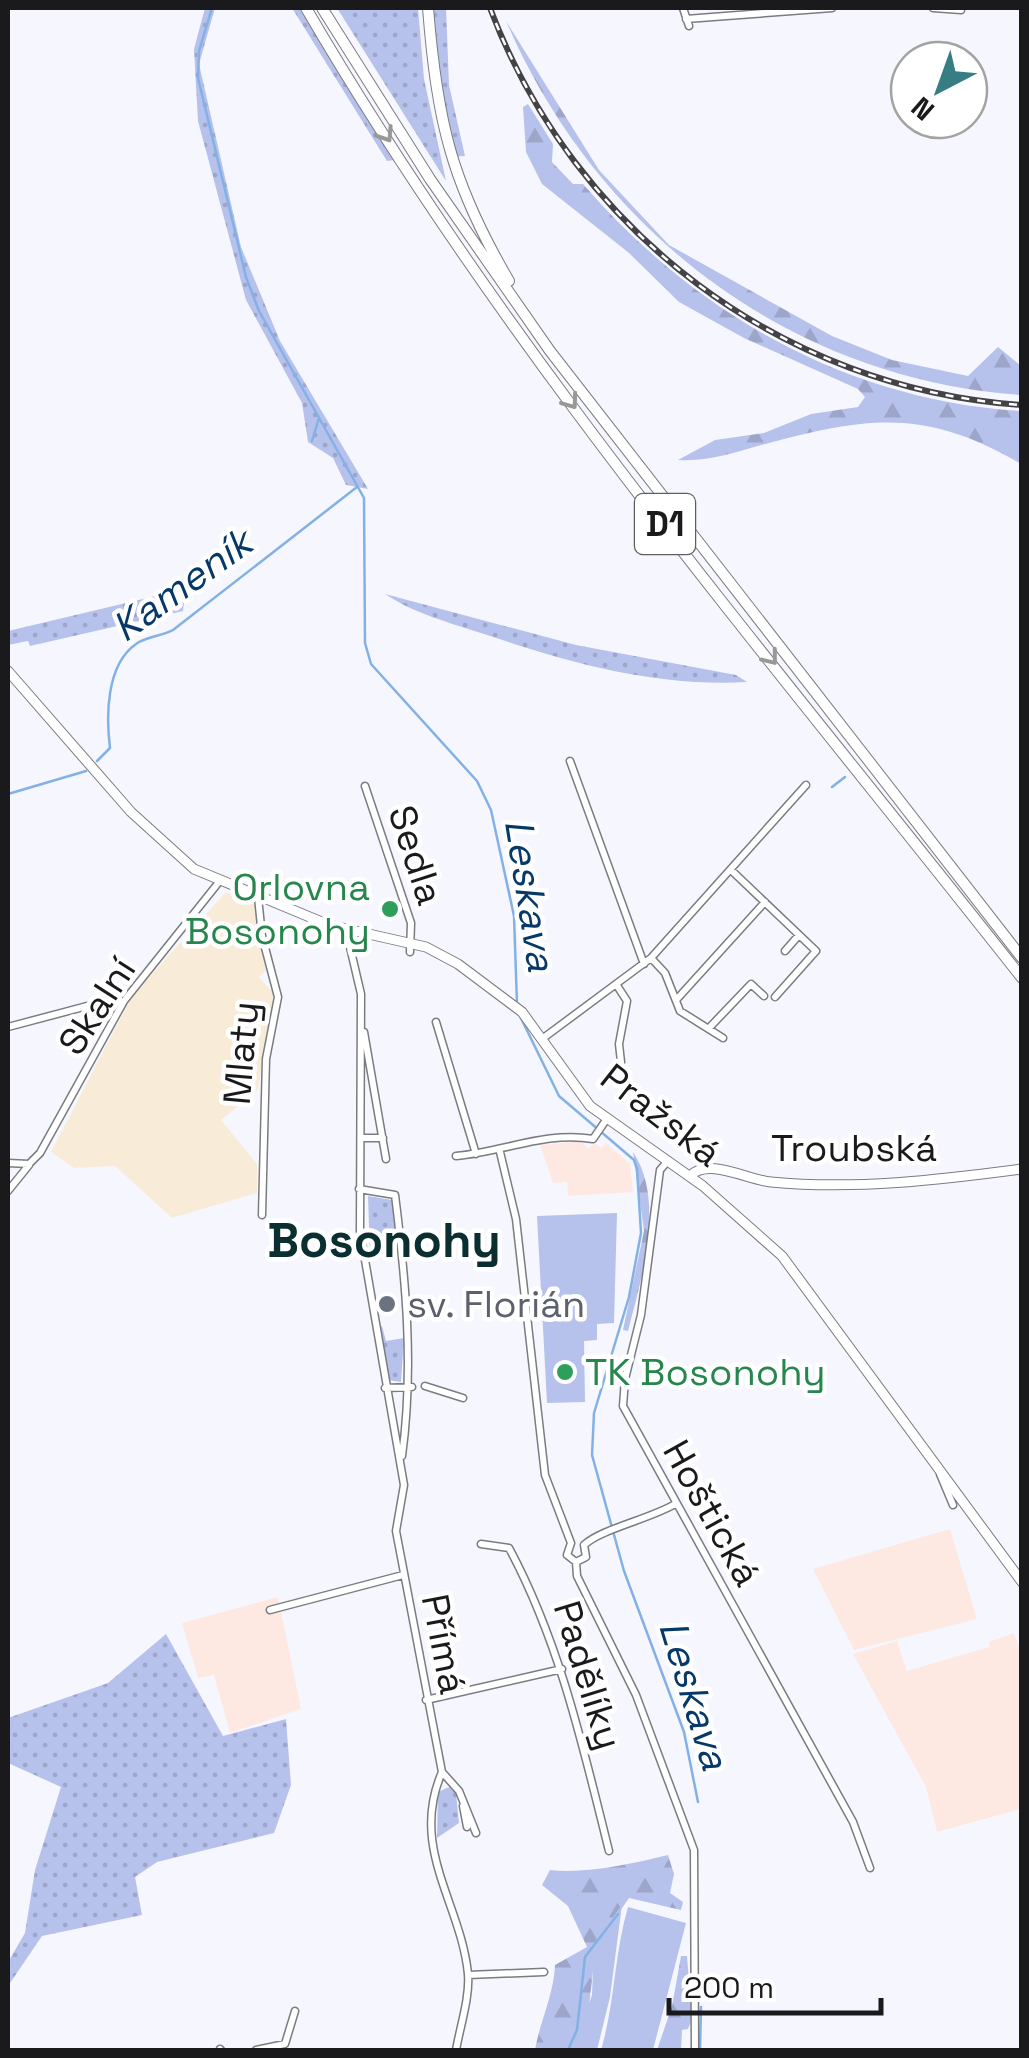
<svg xmlns="http://www.w3.org/2000/svg" width="1029" height="2058" viewBox="0 0 1029 2058" font-family="'Space Grotesk',sans-serif">
  <defs>
    <pattern id="grass-dots" width="8" height="8" patternUnits="userSpaceOnUse" patternTransform="scale(2.5)"><rect width="8" height="8" fill="#b7c2ec"/><path d="M2 2h.1M6 6h.1" fill="none" stroke="#9da6ca" stroke-width="1.8" stroke-linecap="round"/></pattern>
    <pattern id="forest-firs" width="22" height="20" patternUnits="userSpaceOnUse" patternTransform="scale(2.5)"><rect width="22" height="20" fill="#b7c2ec"/><path d="M5 1l3.5 6h-7zM16 11l3.5 6h-7z" fill="#9da6ca"/></pattern>
  </defs>
  <rect width="100%" height="100%" fill="#f6f7fe"/>
  <path fill="#fde9e2" d="M582,1141L588,1149L595,1143L601,1148L606,1143L630,1164L633,1192L568,1196L567,1182L553,1183L540,1145Z
    M950,1529L977,1619L854,1650L813,1569Z
    M278,1597L301,1709L230,1733L214,1675L198,1678L182,1623Z
    M1014,1633L1022,1655L1021,1809L937,1832L926,1787L853,1654L897,1641L907,1671L989,1647V1642Z"/>
  <path fill="#f8ecd8" d="M226,892L255,903L266,970L259,977L274,994L258,1090L221,1120L257,1164V1193L172,1218L115,1166L74,1168L51,1152L132,996Z"/>
  <path fill="url(#grass-dots)" d="M205,8H215L199,64L241,247L280,341L368,489L346,485L333,458L308,442L302,403L246,300L198,121L194,49Z
    M292,8H299L403,159L387,161Z
    M337,8H418L424,79L446,181Z
    M428,8H446L449,85L465,156L448,157Z
    M185,589L183,611L30,646L28,641L8,645V631Z
    M385,594L576,645L736,675L747,682C655,687 570,663 484,634C451,623 415,614 385,594Z
    M368,1196L392,1200L399,1249L370,1255Z
    M382,1326L386,1341L404,1338L401,1382L388,1380L378,1327Z
    M166,1634L223,1736L286,1719L291,1785L274,1833L157,1862L135,1877L142,1915L42,1936L8,1986V1962L25,1933L35,1870L61,1787L8,1763V1718L108,1683Z
    M449,1787L456,1793L459,1823L437,1838L438,1792Z"/>
  <path fill="url(#forest-firs)" d="M506,21L599,170L669,245L832,336L892,360L968,376L998,347L1021,366V395C790,379 596,231 506,21Z
    M528,104L553,144L552,162L573,184H583C696,315 848,400 1021,411V464C927,409 871,416 769,443C738,451 711,462 678,460L715,440L764,433L811,414L858,407L865,397L858,389L744,338L679,302L629,253L542,184L526,152L523,107Z
    M633,1152C666,1201 641,1280 628,1331L623,1330L644,1231Z
    M668,1855L674,1874L670,1893L683,1902L681,1910L629,1898L596,1946L588,2014L572,2050H535C540,2021 554,1994 555,1965L587,1947L568,1906L542,1885L550,1870C585,1874 632,1864 668,1855Z
    M681,1956H687L692,2019L688,2029L682,2030L681,2050H657L672,2006Z"/>
  <path fill="#b7c2ec" d="M617,1213L614,1323L597,1324V1340L584,1341L585,1402L547,1403L537,1216Z
    M622,1905L610,1997L597,2050H572L592,1995L594,1943Z
    M628,1907L686,1923L653,2050H601C615,2003 614,1955 628,1907Z"/>
  <g fill="none" stroke-linecap="round" stroke-linejoin="round">
    <path stroke="#83b1e5" stroke-width="2.5" d="M212,8L199,51L198,78L246,277L259,311L364,498L365,643L371,664L477,781L491,810L514,916L517,1004
      M312,441L319,418
      M97,761L110,748C106,716 106,665 136,644C145,637 162,636 173,630L357,487
      M832,787L845,777
      M8,794L86,771
      M518,1012L559,1096L634,1160L637,1169L641,1233L629,1297L594,1413L592,1455L624,1571L684,1732L698,1802
      M568,2050L577,2030L585,1957L618,1914
      M700,2050L701,2007"/>
    <g stroke="#7a7c81" stroke-width="9">
      <path id="street" d="M683,8L689,26
        M933,8L961,10
        M686,19L832,8
        M570,761L644,964
        M365,786L411,923L410,952
        M731,870L816,951L775,997
        M258,897L262,936L278,997L266,1059L262,1215
        M346,930L361,994L360,1231L404,1485L396,1531L442,1772L459,1791L476,1833
        M785,951L799,935
        M651,958L665,973L680,1011L723,1038
        M616,984L627,1001L619,1044L621,1062
        M677,999L765,902
        M436,1022L476,1154
        M8,1027L106,1001L122,1004
        M710,1027L751,984L764,996
        M364,1032L386,1159
        M542,1039L651,958L806,785
        M361,1138H383
        M500,1152L516,1219L545,1475L571,1543
        M456,1156C504,1152 545,1131 593,1139L606,1120
        M667,1162L660,1170L641,1315L625,1379L623,1406L853,1822L870,1868
        M8,1163L29,1164L40,1153L124,1001L219,882
        M359,1189L395,1195C406,1282 414,1368 402,1456
        M8,1191L29,1165
        M425,1386L463,1398
        M385,1388L412,1387
        M940,1474L953,1505
        M571,1543L567,1555L576,1562L586,1557L584,1545
        M481,1544L509,1548C560,1643 583,1747 609,1851
        M584,1545C601,1529 650,1519 675,1504
        M576,1562L577,1576L636,1695L694,1850L695,2050
        M270,1610L403,1575
        M426,1700L562,1669
        M442,1772C409,1848 461,1903 468,1974C470,1997 460,2027 456,2050
        M463,1806L467,1827
        M468,1975L544,1972
        M220,2049L221,2050
        M256,2050L285,2044L295,2011"/>
    </g>
    <g stroke="#7a7c81" stroke-width="11">
      <path id="secondary" d="M8,671L131,812L194,869L329,925L426,947L458,964L522,1012L590,1106L703,1186L782,1256L1022,1582
        M690,1176C708,1157 748,1180 771,1182C855,1190 939,1180 1022,1169"/>
    </g>
    <g stroke="#7a7c81" stroke-width="12">
      <path id="highway" d="M306,8C508,355 774,663 1022,978
        M322,8L430,179L550,351L1022,958
        M428,8C437,121 451,182 509,281"/>
    </g>
    <use href="#street" stroke="#fff" stroke-width="6"/>
    <use href="#secondary" stroke="#fff" stroke-width="9"/>
    <use href="#highway" stroke="#fff" stroke-width="10"/>
    <g stroke="#434346" stroke-width="6">
      <path id="rail" d="M490,8C574,231 782,389 1022,405"/>
    </g>
    <use href="#rail" stroke="#fff" stroke-width="2.5" stroke-dasharray="8" stroke-linecap="butt"/>
  </g>
  <defs><path id="oneway-chevron" d="M-2-3.5L2.5 0L-2 3.5" fill="none" stroke-width="1.6" stroke-linecap="round" stroke-linejoin="round" transform="scale(2.5)"/></defs>
  <g stroke="#989899">
    <use href="#oneway-chevron" transform="translate(386 135) rotate(57)"/>
    <use href="#oneway-chevron" transform="translate(571 402) rotate(54)"/>
    <use href="#oneway-chevron" transform="translate(771 658) rotate(52)"/>
  </g>
  <g fill="#2e9e5b" stroke="#fff" stroke-width="4">
    <circle cx="390" cy="909" r="10"/>
    <circle cx="565" cy="1372" r="10"/>
  </g>
  <circle fill="#6b7280" stroke="#fff" stroke-width="4" cx="387" cy="1304" r="10"/>
  <g text-anchor="middle" dominant-baseline="central" stroke-width="9" stroke-linejoin="round" paint-order="stroke">
    <rect fill="#fff" stroke="#5f5f60" stroke-width="2.5" x="635" y="494" width="60" height="60" rx="8"/>
    <g font-size="35" font-weight="bold" fill="#1a1a1c">
      <text x="665" y="524">D1</text>
    </g>
    <g font-size="38" fill="#1a1a1c" stroke="#fff">
      <text transform="translate(416 855) rotate(72)">Sedla</text>
      <text transform="translate(97 1006) rotate(-57)">Skalní</text>
      <text transform="translate(241 1053) rotate(-85)">Mlaty</text>
      <text transform="translate(661 1115) rotate(38)">Pražská</text>
      <text x="854" y="1148">Troubská</text>
      <text transform="translate(712 1513) rotate(61)">Hoštická</text>
      <text transform="translate(444 1644) rotate(79)">Přímá</text>
      <text transform="translate(588 1675) rotate(73)">Padělíky</text>
    </g>
    <g font-size="38" fill="#27864d" stroke="#fff" text-anchor="end">
      <text x="370" y="887">Orlovna<tspan x="370" dy="44">Bosonohy</tspan></text>
      <text x="585" y="1372" text-anchor="start">TK Bosonohy</text>
    </g>
    <g font-size="38" fill="#5b616d" stroke="#fff" text-anchor="start">
      <text x="407" y="1304">sv. Florián</text>
    </g>
    <g font-size="40" font-style="italic" fill="#063968" stroke="#fff">
      <text transform="translate(182 585) rotate(-36)">Kameník</text>
      <text transform="translate(530 895) rotate(81)">Leskava</text>
      <text transform="translate(694 1695) rotate(73)">Leskava</text>
    </g>
    <g font-size="48" font-weight="bold" fill="#0b2f31" stroke="#fff">
      <text x="384" y="1240">Bosonohy</text>
    </g>
  </g>
  <rect width="1029" height="2058" fill="none" stroke="#1a1a1c" stroke-width="20"/>
  <g transform="translate(939 90) rotate(221)"><circle r="48" fill="#ffffff" stroke="#a3a3a4" stroke-width="2.5"/>
  <path d="M0-8L18 38L0 25L-18 38Z" fill="#367e83"/>
  <text y="-15" font-size="28" font-weight="bold" text-anchor="middle" fill="#1a1a1c">N</text>
  </g>
  <path d="M669 1998v15h212v-15" fill="none" stroke="#1a1a1c" stroke-width="5"/>
  <text x="684" y="1998" font-size="30" fill="#1a1a1c" stroke="#ffffff" stroke-width="8" paint-order="stroke">200 m</text>
</svg>
